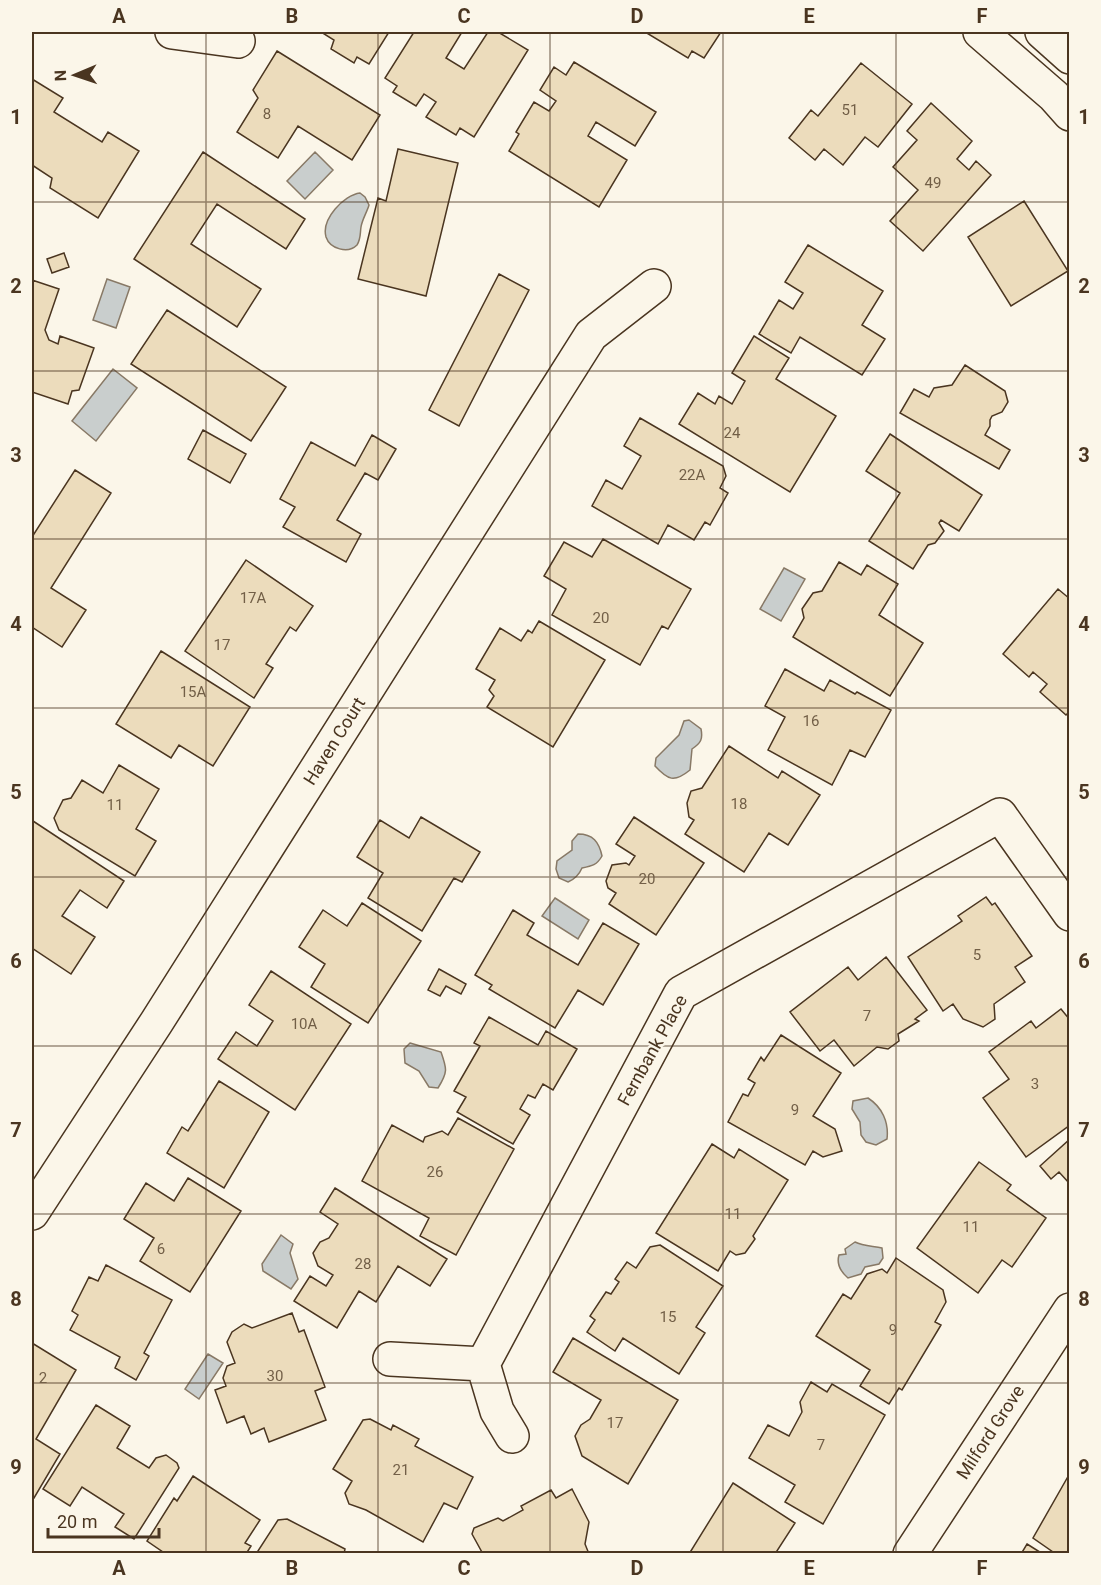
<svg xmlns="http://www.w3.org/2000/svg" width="1101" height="1585" viewBox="0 0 1101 1585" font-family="Roboto,sans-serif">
  <rect width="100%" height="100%" fill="#fbf6e9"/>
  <path fill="#c9cecd" stroke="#887966" stroke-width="1.5" d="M315,152L333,170L305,199L287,181Z
    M360,193L365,197L369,205C367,212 362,220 361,227C360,233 361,239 357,245C348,254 330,249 326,237C321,219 344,195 360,193Z
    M107,279L130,287L116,328L93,320Z
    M113,369L137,388L96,441L72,421Z
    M784,568L805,579L781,621L760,609Z
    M689,720L701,729C703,739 701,743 692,749L690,770C674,783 668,780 655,766L656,758L679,735L684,721Z
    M578,834C593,834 599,842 602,856C597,865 592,866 582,868C579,875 575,879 568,882L559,878L556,869L557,861L572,850V841Z
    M555,898L589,920L578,939L542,916Z
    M410,1043L441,1052C447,1069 448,1072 438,1088L429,1087L419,1071L405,1063L404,1049Z
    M868,1098C882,1107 889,1122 887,1139L876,1145L866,1142L861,1135L860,1122L852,1109L853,1101Z
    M281,1235L293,1244L290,1253L298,1279L291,1289L263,1271L262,1264Z
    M855,1242C863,1246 873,1246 882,1248L883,1258L879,1264L865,1267L861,1274L848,1278C841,1272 836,1265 839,1255L846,1254L845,1249Z
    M208,1354L223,1363L199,1399L185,1389Z"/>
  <path fill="#ecdcbc" stroke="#4a3520" stroke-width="1.5" d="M321,32H389L369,64L357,57L354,63L331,49L334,40Z
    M414,32H462L446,58L464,69L488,32H498L528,50L474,137L460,128L456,135L426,117L436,102L424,94L416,106L393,92L397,86L385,78Z
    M645,32H721L704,58L692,51L688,58Z
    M277,51L380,115L352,160L298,126L278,158L237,132L258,98L253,90Z
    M574,62L656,112L635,146L596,122L588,136L627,160L599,207L509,151L519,134L516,132L534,102L549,111L556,101L540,90L554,67L566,75Z
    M861,63L912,104L878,147L865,137L843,165L824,149L815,160L789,138L811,110L818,116Z
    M32,79L63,98L54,112L102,142L108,132L139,151L98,218L50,188L52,178L32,165Z
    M931,103L972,141L957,159L969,170L976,161L991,175L923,251L890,221L918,190L893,167L917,140L907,131Z
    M398,149L458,163L426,296L358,279L378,198L386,201Z
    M203,152L305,219L286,249L217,204L191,244L261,289L237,327L134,259Z
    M1024,201L1068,271L1011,306L968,237Z
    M808,245L883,291L862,325L885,339L862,375L800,337L791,353L759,334L779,300L793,309L803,293L785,282Z
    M64,253L69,267L52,273L47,259Z
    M499,274L529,290L459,426L429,410Z
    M32,280L59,289L45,330L49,340L58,344L60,336L94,348L79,390L72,391L68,404L32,392Z
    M167,310L286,387L251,441L131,364Z
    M754,336L789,358L776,379L836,416L790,492L679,424L698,393L715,404L719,396L732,404L745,381L732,373Z
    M965,365L1005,391L1008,402L1002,412L992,416L990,420V426L985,435L1010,450L999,469L900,413L914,389L929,397L934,388L952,385Z
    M640,418L723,466L726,476L720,488L728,493L710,525L705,522L694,540L668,525L658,544L592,506L606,480L622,489L641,456L624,446Z
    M203,430L246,454L230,483L188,459Z
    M890,434L982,495L959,531L941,520L939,523L944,531L935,543L928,545L913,569L869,541L900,493L866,471Z
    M372,435L396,449L378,480L365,473L337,520L361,534L346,562L283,527L295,507L280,499L311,442L355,466Z
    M75,470L111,493L51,588L86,610L62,647L32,627V537Z
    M603,539L691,589L668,629L662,626L640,665L552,615L566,589L544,576L564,542L592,557Z
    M246,560L313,606L296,631L290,627L266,664L273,668L254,698L185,651Z
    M839,562L861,575L867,565L898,584L879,615L923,643L890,696L793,637L804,618L802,609L813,593L822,591Z
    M1058,589L1070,599V711L1066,715L1040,692L1047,684L1033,672L1029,677L1003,654Z
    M539,621L605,660L553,747L487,707L494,696L489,690L495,680L476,669L500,628L521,641L528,630L532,633Z
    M161,651L250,707L213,766L179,745L171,758L116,724Z
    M785,669L824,691L830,680L855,694L857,692L891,710L865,757L850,750L832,785L768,750L785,717L765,706Z
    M729,746L778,778L782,771L820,795L788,845L769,833L744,872L685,834L694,820L689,817L687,803L691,791L702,788Z
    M119,765L159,789L136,829L156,841L135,876L59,830L54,818L63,800L71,798L82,780L103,793Z
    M421,817L480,852L462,882L454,878L422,931L368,898L383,873L357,857L380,820L409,838Z
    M634,817L704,863L656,935L609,904L616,893L608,888L606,881L612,865L626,863L629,865L635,856L616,844Z
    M33,821L124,881L107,908L80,890L62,916L95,937L71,974L32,948V823Z
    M986,897L992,905L995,903L1032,956L1015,967L1025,982L994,1004L995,1019L983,1027L963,1019L953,1004L943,1011L908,957L962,921L958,916Z
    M362,903L421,941L368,1023L311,987L325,964L299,947L323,910L347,926Z
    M513,910L534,923L527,935L578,965L603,923L639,944L603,1005L578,990L555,1028L489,989L492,985L475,975Z
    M886,957L927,1010L915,1019L919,1021L898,1034L899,1041L888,1049L877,1047L854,1066L834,1040L820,1051L790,1012L848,967L858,980Z
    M439,969L466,984L461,994L446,986L440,996L428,990Z
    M271,971L351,1024L295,1110L218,1059L236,1032L257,1046L273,1021L249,1005Z
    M1061,1009L1070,1020V1125L1026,1157L983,1098L1009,1079L989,1052L1031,1021L1036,1028Z
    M489,1017L538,1045L546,1031L577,1049L553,1090L543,1084L535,1098L528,1095L520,1109L530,1115L513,1144L457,1112L466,1097L454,1091L480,1046L474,1043Z
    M781,1035L841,1073L813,1116L835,1129L842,1151L823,1157L813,1151L805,1165L728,1122L743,1094L748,1096L755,1083L748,1079L761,1057L764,1061Z
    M219,1081L269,1112L224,1188L167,1153L182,1127L188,1131Z
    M458,1118L514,1149L456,1255L420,1236L429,1218L362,1181L392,1125L423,1142L425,1137L442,1131L448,1135Z
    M1070,1139V1184L1059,1172L1051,1179L1040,1166Z
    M712,1144L734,1158L739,1149L788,1180L753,1236L755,1239L745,1253L736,1255L730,1251L718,1271L656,1233Z
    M979,1162L1011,1185L1007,1190L1046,1218L1012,1267L1002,1260L978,1293L917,1248Z
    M188,1178L241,1211L190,1292L140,1261L154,1238L124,1219L146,1183L174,1201Z
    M335,1188L447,1259L430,1286L398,1266L376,1302L359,1291L337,1328L294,1301L310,1276L326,1286L333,1275L318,1266L313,1253L320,1242L329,1238L338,1224L320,1212Z
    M660,1245L723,1286L696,1327L705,1333L679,1374L623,1338L615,1351L587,1332L595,1320L590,1316L606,1292L611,1294L619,1282L615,1279L627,1262L636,1268L650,1247Z
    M896,1258L943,1290L946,1302L935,1322L941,1325L902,1390L899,1388L889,1404L860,1386L870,1370L816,1336L843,1294L851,1299L867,1274L882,1269L887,1273Z
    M106,1265L172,1300L144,1353L149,1356L136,1380L115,1368L120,1357L70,1330L78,1315L72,1311L89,1277L98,1281Z
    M292,1313L299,1332L304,1330L325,1387L315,1391L326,1420L269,1442L264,1428L251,1434L244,1416L227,1423L215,1390L226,1386L223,1378L227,1366L235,1363L227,1342L232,1332L244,1324L252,1328Z
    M573,1338L678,1400L628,1484L582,1456L575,1436L581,1425L590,1419L601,1400L553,1372Z
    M32,1343L76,1370L36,1439L60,1454L34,1498L32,1497Z
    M811,1382L827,1392L832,1384L885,1415L823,1524L785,1502L795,1485L749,1458L768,1425L789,1436L802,1412L800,1402Z
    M96,1405L130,1426L117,1448L149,1468L156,1458L166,1455L177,1463L179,1468L134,1539L115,1527L124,1514L82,1487L70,1506L43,1489Z
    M370,1419L391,1430L393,1425L419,1439L415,1446L473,1477L457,1509L444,1503L423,1542L366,1510L349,1504L345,1493L352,1481L333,1469L363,1420Z
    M1070,1473V1554H1056L1033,1538Z
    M193,1476L260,1520L245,1543L251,1546L246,1554H166L147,1541L174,1498L177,1501Z
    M733,1483L795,1523L775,1554H689Z
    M572,1489L589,1522L585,1544L589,1554H483L472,1534L474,1528L498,1518L503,1521L523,1510L521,1506L551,1490L556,1498Z
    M287,1519L345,1549L344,1554H256L278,1520Z
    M1027,1544L1043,1554H1021Z"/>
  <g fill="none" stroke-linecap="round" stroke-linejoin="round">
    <g stroke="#4a3520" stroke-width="36">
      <path id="minor" d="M172,32L238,41
        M32,1213L156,1023L591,335L654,286
        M390,1359L483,1364L497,1411L512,1436
        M483,1364L681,993L1000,815L1070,914
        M910,1554L1070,1310"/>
    </g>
    <g stroke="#4a3520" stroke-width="36">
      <path id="secondary" d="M980,32L1054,96L1070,114
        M1042,32L1070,57"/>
    </g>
    <use href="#minor" stroke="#fbf6e9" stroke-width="33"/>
    <use href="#secondary" stroke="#fbf6e9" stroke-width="33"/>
  </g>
  <path fill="none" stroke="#4a3520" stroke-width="1.5" stroke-opacity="0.55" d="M206,32V1554M378,32V1554M550,32V1554M723,32V1554M896,32V1554M32,202H1070M32,371H1070M32,539H1070M32,708H1070M32,877H1070M32,1046H1070M32,1214H1070M32,1383H1070"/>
  <g text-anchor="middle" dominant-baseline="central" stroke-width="4.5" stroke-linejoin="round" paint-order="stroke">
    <g font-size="15" fill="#725f47">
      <text x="850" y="110">51</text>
      <text x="267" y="114">8</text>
      <text x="933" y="183">49</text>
      <text x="732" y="433">24</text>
      <text x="692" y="475">22A</text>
      <text x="253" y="598">17A</text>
      <text x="601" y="618">20</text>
      <text x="222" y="645">17</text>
      <text x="193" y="692">15A</text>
      <text x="811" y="721">16</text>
      <text x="739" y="804">18</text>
      <text x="115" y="805">11</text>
      <text x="647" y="879">20</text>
      <text x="977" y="955">5</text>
      <text x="867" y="1016">7</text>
      <text x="304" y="1024">10A</text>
      <text x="1035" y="1084">3</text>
      <text x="795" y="1110">9</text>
      <text x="435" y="1172">26</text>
      <text x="733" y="1214">11</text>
      <text x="971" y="1227">11</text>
      <text x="161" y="1249">6</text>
      <text x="363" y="1264">28</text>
      <text x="668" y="1317">15</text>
      <text x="893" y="1330">9</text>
      <text x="275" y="1376">30</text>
      <text x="43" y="1378">2</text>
      <text x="615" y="1423">17</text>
      <text x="821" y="1445">7</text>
      <text x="401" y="1470">21</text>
    </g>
    <g font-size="18" fill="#4a3520" stroke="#fbf6e9">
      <text transform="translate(334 741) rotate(-58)">Haven Court</text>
      <text transform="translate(652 1050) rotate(-61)">Fernbank Place</text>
      <text transform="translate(990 1432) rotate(-57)">Milford Grove</text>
    </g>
  </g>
  <rect width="1101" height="1585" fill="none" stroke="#fbf6e9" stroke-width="66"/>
  <g transform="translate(75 75) rotate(268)" stroke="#fbf6e9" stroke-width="4.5" paint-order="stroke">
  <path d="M0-4.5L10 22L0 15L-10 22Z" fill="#4a3520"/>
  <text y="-9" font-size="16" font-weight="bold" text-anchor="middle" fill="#4a3520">N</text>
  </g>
  <path d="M48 1528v9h111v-9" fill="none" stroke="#4a3520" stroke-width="3"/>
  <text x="57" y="1528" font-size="18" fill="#4a3520" stroke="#fbf6e9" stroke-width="4.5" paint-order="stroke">20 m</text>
  <rect x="33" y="33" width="1035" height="1519" fill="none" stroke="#4a3520" stroke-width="2"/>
  <g font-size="20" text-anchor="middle" font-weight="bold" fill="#4a3520">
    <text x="119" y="23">A</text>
    <text x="292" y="23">B</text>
    <text x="464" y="23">C</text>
    <text x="637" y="23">D</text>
    <text x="809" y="23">E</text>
    <text x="982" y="23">F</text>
    <text x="16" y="124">1</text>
    <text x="1084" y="124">1</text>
    <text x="16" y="293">2</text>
    <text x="1084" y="293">2</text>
    <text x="16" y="462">3</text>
    <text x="1084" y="462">3</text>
    <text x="16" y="631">4</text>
    <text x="1084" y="631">4</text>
    <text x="16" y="799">5</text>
    <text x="1084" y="799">5</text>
    <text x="16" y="968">6</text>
    <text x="1084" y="968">6</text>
    <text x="16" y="1137">7</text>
    <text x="1084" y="1137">7</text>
    <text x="16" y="1306">8</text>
    <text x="1084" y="1306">8</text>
    <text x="16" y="1474">9</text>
    <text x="1084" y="1474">9</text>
    <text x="119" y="1575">A</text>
    <text x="292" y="1575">B</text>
    <text x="464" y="1575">C</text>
    <text x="637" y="1575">D</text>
    <text x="809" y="1575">E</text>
    <text x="982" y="1575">F</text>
  </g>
</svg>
